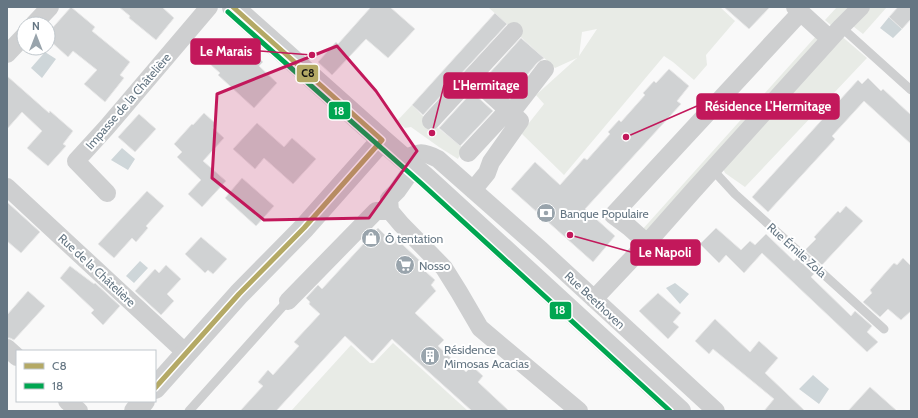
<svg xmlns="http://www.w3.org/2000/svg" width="918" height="418" viewBox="0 0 918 418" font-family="Cabin,sans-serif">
  <rect width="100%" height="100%" fill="#f9f9f9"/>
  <path fill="#e8ebe6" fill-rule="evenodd" d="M488,7H720L735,21L706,55L707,65L694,80L673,62L664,56L564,175L521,133L544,104L536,95L577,58L555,68ZM597,29L579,56L582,32Z
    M837,7H853L833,27L825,20Z
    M863,7H887L863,34L849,23Z
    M839,34L867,58L745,187L725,173L721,164Z
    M817,35L824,40L648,236L641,231Z
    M412,105L423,116L463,148L458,159L439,147L411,127L405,128L397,121Z
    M393,343L468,411H291L351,345L370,363H374Z"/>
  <path fill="#ced6d9" d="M889,17L902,29L893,38L880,28Z
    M45,52L56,59L42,78L31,68Z
    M122,148L135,159L128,170L111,160Z
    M140,261L148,268L134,283L126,276Z
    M675,283L689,294L680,304L666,288Z
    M813,375L829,389L819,404L799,389Z"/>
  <path fill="#d0d2d3" stroke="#e8e8e8" d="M71,7L95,27L92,31L130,62L120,75L124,78L105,102L84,84L97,70L73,51L68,57L48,39V33Z
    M119,7H162L174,18L156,40L129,18L130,16Z
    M371,7H390L415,29L388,58L366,39L332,75L318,62L336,42L338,44Z
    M724,7H770L749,29Z
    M898,7H911V19L902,29L889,17Z
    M495,13L507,24L423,115L412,105Z
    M521,38L544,58L537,63L522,81L508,96L487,76Z
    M217,41L230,53L241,42L263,62L259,66L277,83L254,108L218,75L220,73L202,57Z
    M669,69L689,86L677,101L681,104L585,209L615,236L593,262L511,189L535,162L560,185L584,158L587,160L610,134L608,132L619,120L621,122L645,95L643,93L654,81L656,83Z
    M7,76L49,113L50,111L73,131L63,144L66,146L48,166L27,148L42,131L22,112L7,129Z
    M868,78L881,91L883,89L911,115V144L864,101L832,136L835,139L768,212L752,197L858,80L862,84Z
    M472,92L493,111L460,146L439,128Z
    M204,113L216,124L213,128L224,138L203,161L226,181L202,207L188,194L201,180L177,157L182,152L174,144L192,124L193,125Z
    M139,114L156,129L135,152L118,137Z
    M257,123L284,147L292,138L316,159L293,184L264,158L255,169L233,149Z
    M242,178L274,206L256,226L225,198Z
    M147,191L164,206L146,226L148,228L136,242L132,238L114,258L98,244Z
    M8,203L40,232L21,253L7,241V204Z
    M846,206L863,221L822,265L805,250L816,239L814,237L838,211L840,213Z
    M378,228L388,238L391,234L429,269L426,272L435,280L431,285L436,291L415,313L444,340L438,346L466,372L472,366L483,376L478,382L509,411H472L392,339L372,361L345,336L276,411H240L263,386L258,382L268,370L273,375L299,346L294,342L320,314L309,304L310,302L306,298L318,285L322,289Z
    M716,228L741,250L750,241L755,245L766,234L794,261L797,258L814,274L811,277L851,316L855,311L872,326L867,332L878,342L867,352L762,253L744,273L726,255L719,263L700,244Z
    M201,237L227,259L213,274L208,270L205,273L185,254Z
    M903,258L911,266V311L901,320L888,309L880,317L863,302L872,293L870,290L894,263L897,265Z
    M166,265L181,279L167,294L174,301L161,315L135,291L155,269L159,273Z
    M70,266L94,284L95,283L120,306L103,325L91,313L94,310L60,278Z
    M28,291L45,306L14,340L10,338H7V315Z
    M658,293L681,313L673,322L679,327L668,339L639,311Z
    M715,319L750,352L759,341L778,358L765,373L805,411H764L774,399L713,349L709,354L695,341Z
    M870,387L897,411H848Z"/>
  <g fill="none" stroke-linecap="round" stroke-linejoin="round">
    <path stroke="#cecfd0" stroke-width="9" d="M841,27L911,90
      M712,169L735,194L884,329
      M189,411L284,305"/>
    <path stroke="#cecfd0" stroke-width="18" d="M795,7L830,39
      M34,24L50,7
      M7,54L24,36
      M472,77L520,121L491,162L487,173L473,190
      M511,113L545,69
      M431,121L514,31
      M468,153L508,110
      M404,159C420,152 422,151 438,159L540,249L716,411
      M414,167L397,191L389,199L390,211L401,224L444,268L459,292L480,328L579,411
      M7,187L186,353
      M107,193L76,161L107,127L209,7
      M647,243L629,227L613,215L801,12
      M594,299L626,265L647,243L693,191L841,27L861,7
      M288,301L376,211H390
      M7,348L17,357
      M67,401L79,411"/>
    <path stroke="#cecfd0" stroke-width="22" d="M233,7L382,140L427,179L680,411
      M155,388L239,294L304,228L382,140
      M135,411L144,401"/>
    <g stroke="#fff" stroke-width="8">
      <path id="bus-1" d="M233,7L382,140
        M155,388L239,294L304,228L382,140"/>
    </g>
    <g stroke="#fff" stroke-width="8">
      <path id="bus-2" d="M228,12L422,184L670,411"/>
    </g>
    <use href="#bus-1" stroke="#b4a965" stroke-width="5"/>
    <use href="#bus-2" stroke="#00a651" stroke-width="5"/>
  </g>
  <path fill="#c2185b" fill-opacity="0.2" stroke="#c2185b" stroke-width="3" stroke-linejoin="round" d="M337,46L376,91L417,151L369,218L264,220L212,178L217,94Z"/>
  <defs>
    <g id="bank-disc" transform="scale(1)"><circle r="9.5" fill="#99a4ac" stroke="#fff"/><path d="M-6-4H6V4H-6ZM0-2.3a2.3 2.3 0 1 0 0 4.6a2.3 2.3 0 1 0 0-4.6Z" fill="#fff"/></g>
    <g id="shop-disc" transform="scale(1)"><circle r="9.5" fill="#99a4ac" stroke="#fff"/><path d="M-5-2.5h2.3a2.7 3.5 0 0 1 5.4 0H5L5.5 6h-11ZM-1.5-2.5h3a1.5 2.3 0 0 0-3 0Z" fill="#fff"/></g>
    <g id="supermarket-disc" transform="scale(1)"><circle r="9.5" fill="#99a4ac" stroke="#fff"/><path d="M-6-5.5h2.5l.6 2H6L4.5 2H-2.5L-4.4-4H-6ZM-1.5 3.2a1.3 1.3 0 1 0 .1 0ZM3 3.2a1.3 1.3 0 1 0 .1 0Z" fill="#fff"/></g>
    <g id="building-disc" transform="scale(1)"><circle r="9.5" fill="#99a4ac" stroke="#fff"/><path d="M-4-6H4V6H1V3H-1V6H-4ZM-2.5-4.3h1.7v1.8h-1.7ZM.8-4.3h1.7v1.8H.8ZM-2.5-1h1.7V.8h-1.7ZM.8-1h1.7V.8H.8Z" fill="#fff"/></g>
  </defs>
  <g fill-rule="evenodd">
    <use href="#bank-disc" x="546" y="213"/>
    <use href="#shop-disc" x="371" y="238"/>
    <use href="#supermarket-disc" x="405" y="265"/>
    <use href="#building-disc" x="430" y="356"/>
  </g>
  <g text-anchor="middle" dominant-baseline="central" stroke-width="4" stroke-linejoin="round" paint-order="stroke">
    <g font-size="12" fill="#657683" stroke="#fff">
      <text transform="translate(128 101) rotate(-49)">Impasse de la Châtelière</text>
      <text transform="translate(797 250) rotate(42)">Rue Émile Zola</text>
      <text transform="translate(97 270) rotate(43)">Rue de la Châtelière</text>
      <text transform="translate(595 300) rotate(43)">Rue Beethoven</text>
    </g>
    <g font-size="12" fill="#657683" stroke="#fff" text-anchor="start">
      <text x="560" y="213">Banque Populaire</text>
      <text x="385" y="238">Ô tentation</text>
      <text x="419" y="265">Nosso</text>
      <text x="444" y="349">Résidence<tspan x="444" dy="14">Mimosas Acacias</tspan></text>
    </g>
  </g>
  <path fill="none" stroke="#c2185b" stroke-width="1.5" d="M312 55L260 51M432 133L444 85M626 137L697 106M570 235L631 252"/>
  <g fill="#c2185b" stroke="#fff" stroke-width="1.5">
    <circle cx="312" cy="55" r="4"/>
    <circle cx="432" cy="133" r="4"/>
    <circle cx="626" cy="137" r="4"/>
    <circle cx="570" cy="235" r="4"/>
  </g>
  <g fill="#c2185b" stroke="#c2185b" stroke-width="1.5">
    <rect x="191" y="39" width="69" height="25" rx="4"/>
    <rect x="444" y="73" width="83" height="25" rx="4"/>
    <rect x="697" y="94" width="142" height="25" rx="4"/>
    <rect x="631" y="240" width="69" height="25" rx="4"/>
  </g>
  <g font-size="13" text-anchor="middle" font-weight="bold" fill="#fff">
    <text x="226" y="56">Le Marais</text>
    <text x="486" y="90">L'Hermitage</text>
    <text x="768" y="111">Résidence L'Hermitage</text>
    <text x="665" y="257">Le Napoli</text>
  </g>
  <g stroke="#fff" stroke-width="1.5">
    <rect x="296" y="64" width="23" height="19" rx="4" fill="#b4a965"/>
    <rect x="328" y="101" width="23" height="19" rx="4" fill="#00a651"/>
    <rect x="549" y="301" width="23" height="19" rx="4" fill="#00a651"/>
  </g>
  <g font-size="11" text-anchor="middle" font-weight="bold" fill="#fff">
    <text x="339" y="115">18</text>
    <text x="560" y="314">18</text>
  </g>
  <g font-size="11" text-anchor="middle" font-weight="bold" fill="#111">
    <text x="308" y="77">C8</text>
  </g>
  <rect width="918" height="418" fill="none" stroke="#657683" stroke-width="16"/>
  <rect x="16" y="350" width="140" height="52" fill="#ffffff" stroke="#c1c8cd"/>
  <rect x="24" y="363" width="20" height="6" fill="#b4a965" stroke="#c1c8cd"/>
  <text x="52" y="370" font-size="12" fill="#657683">C8</text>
  <rect x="24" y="383" width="20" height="6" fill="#00a651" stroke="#c1c8cd"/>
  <text x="52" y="390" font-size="12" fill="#657683">18</text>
  <g transform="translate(36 36)"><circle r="19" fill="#ffffff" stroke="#c1c8cd"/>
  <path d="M0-3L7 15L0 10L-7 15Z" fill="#99a4ac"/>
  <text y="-6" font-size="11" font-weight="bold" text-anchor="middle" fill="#657683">N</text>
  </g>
</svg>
